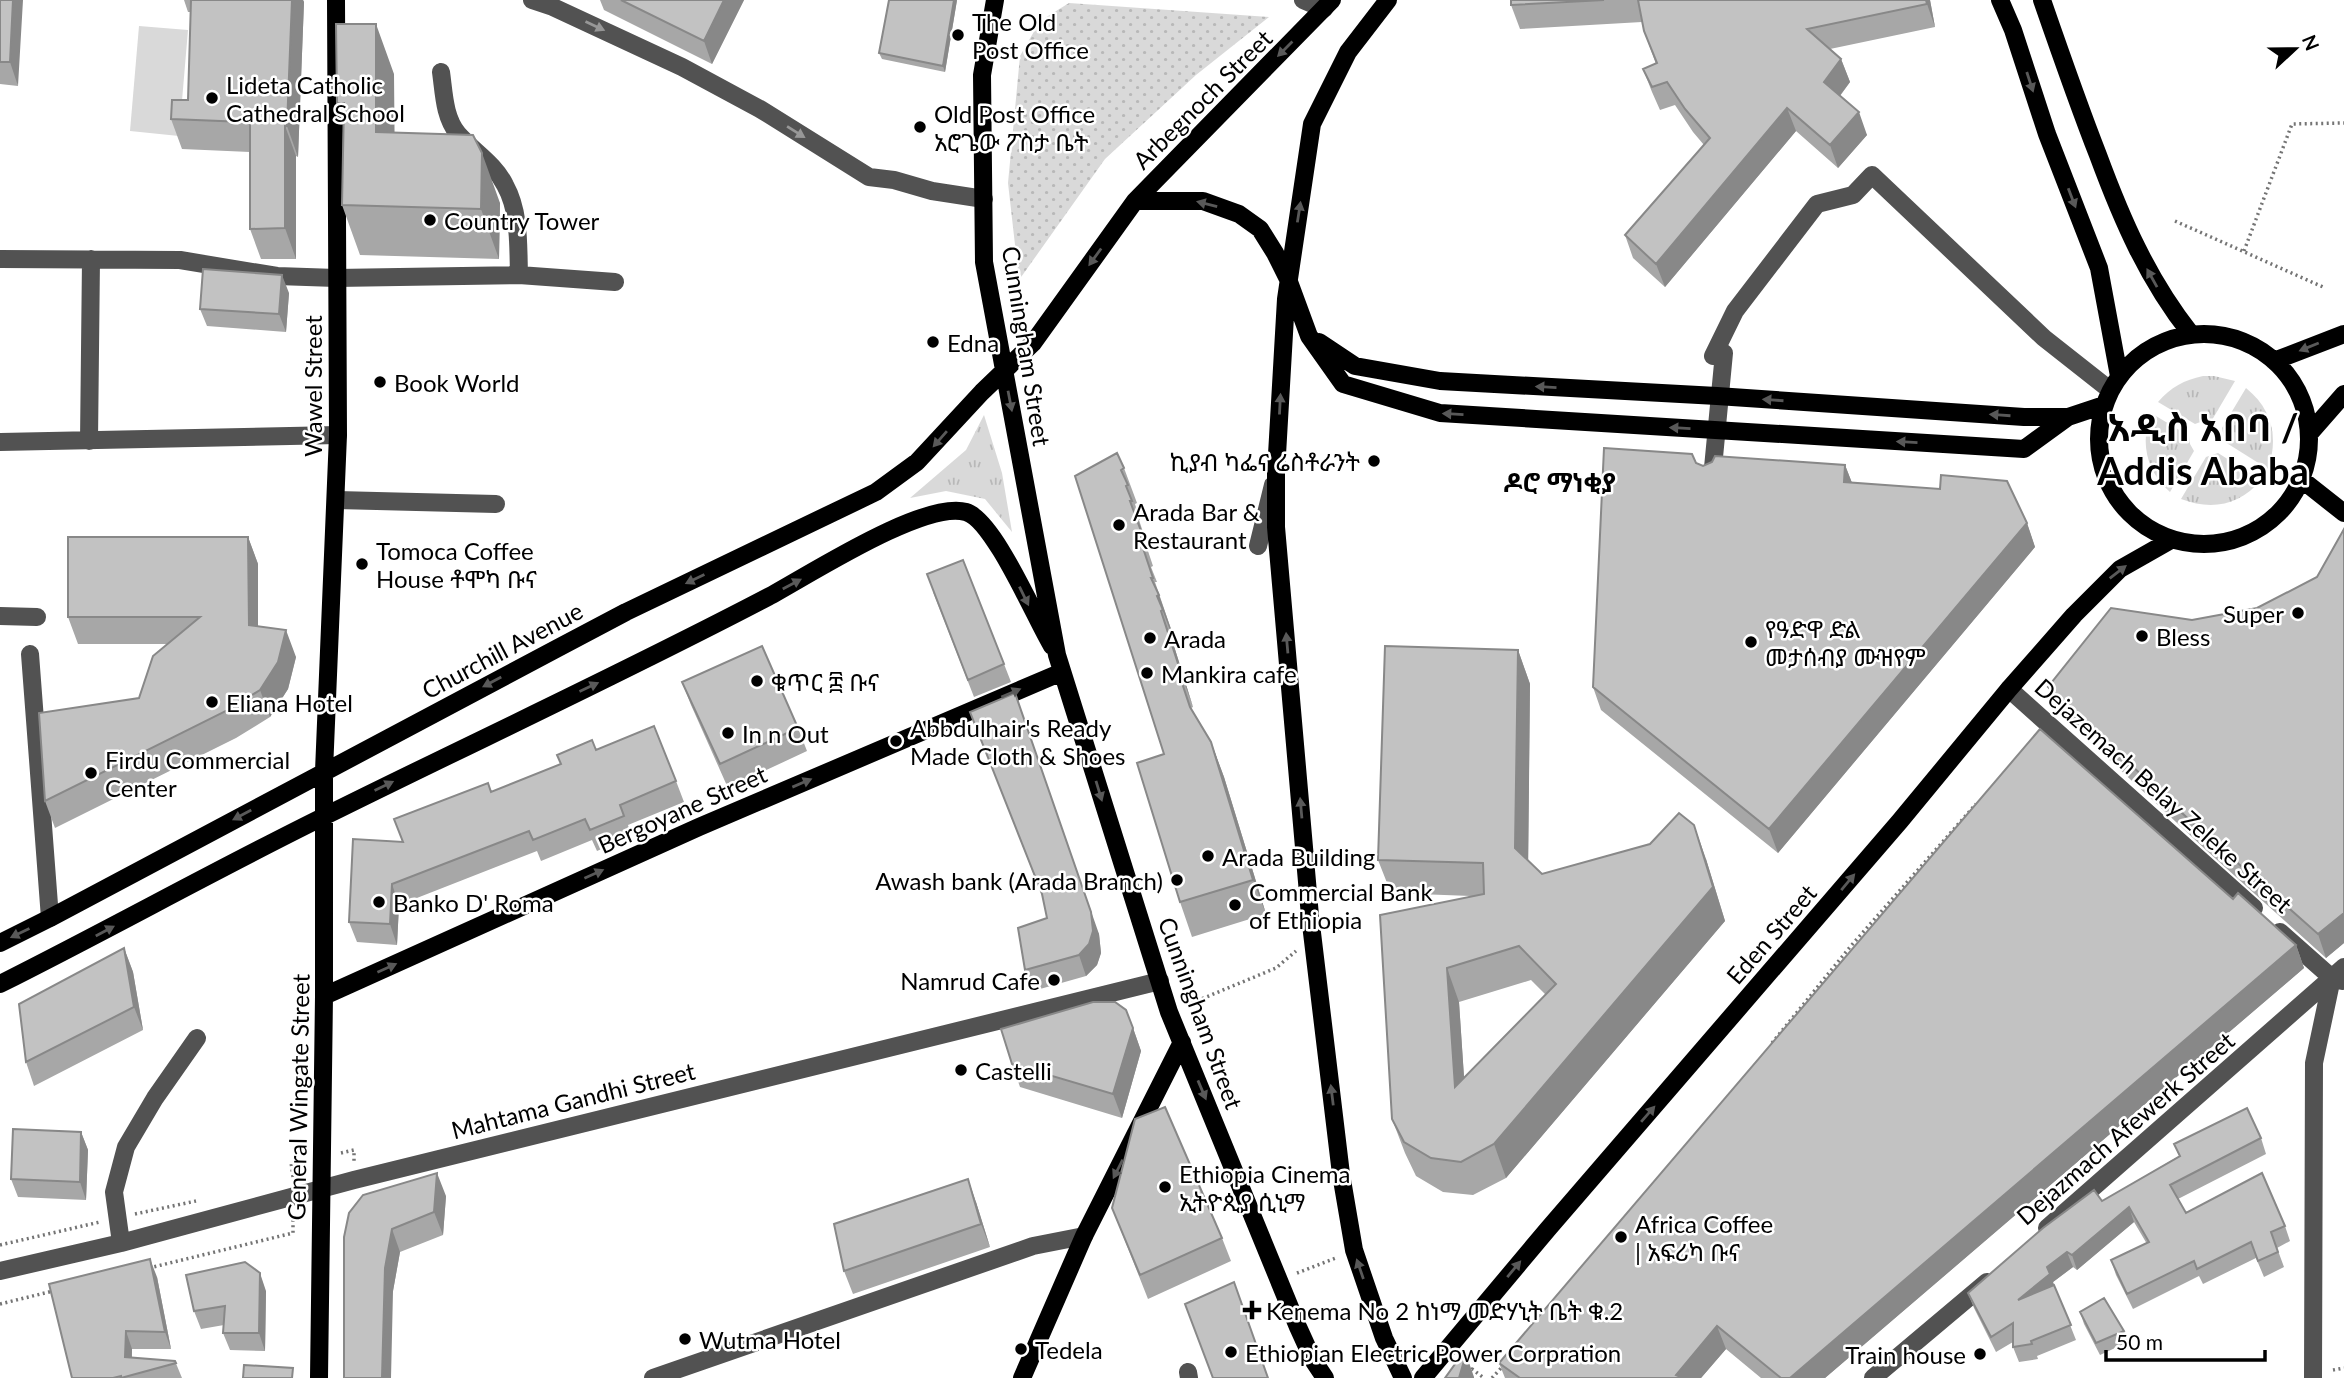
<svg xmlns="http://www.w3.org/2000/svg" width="2344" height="1378" viewBox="0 0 2344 1378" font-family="Lato,'Noto Sans Ethiopic',sans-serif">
  <defs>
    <pattern id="grass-tufts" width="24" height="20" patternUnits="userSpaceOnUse" patternTransform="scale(1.75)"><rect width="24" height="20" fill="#d9d9d9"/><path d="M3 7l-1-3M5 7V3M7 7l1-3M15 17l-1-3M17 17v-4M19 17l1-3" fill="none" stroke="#b8b8b8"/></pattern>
    <pattern id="park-dots" width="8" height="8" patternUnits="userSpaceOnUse" patternTransform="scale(1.75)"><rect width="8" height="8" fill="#d9d9d9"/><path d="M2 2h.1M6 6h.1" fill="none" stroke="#b8b8b8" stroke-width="1.8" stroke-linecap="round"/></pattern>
  </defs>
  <rect width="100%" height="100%" fill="#fff"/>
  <path fill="url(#grass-tufts)" d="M2203,376H2214L2235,381L2212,420L2203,421L2195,424L2158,402C2171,387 2184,380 2203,376Z
    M2246,388C2272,409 2279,437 2268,469L2225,442L2222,428Z
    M2151,413L2189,436L2190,444L2194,451L2170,492C2146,471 2140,443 2151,413Z
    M984,415L1002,473L1012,532L985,499L946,491L910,498L966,450Z
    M2218,453L2261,480C2240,505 2212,511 2181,499L2206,457Z"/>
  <path fill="url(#park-dots)" d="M1069,3L1269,17L1196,75L1105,159L1019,280L1008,183L1020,56L1040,21Z"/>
  <path fill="#d9d9d9" d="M139,26L188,30L179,136L130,131Z"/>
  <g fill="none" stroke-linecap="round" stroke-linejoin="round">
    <path stroke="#747474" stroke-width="3.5" stroke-dasharray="2 3.5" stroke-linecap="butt" d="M2175,221L2323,287
      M2244,251L2292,124L2344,123
      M1187,1005L1276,968L1296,951
      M1772,1043L1850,947L1976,804
      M341,1153L354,1150V1161
      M293,1177L291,1162L303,1160
      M135,1214L196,1201
      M0,1245L100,1222
      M149,1268L293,1233V1214
      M1297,1273L1336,1258
      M0,1304L53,1291
      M2333,1370L2344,1368
      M1465,1378L1472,1369L1484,1378
      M1492,1378L1503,1366"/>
    <path stroke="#525252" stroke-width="18" d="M532,0L553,7L682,67L760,109L869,177L894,180L932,191L984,199
      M1303,0L1324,9
      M441,72C444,93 444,117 458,134C474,152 494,163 505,185C520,212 518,245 519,275
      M0,259L180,260L277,276L336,278L519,275L615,282
      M1713,356L1735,311L1817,204L1853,195L1872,175L2044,338L2110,390
      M89,441L91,259
      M0,442L338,435
      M1712,478L1724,353
      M337,500L496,504
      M1258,546L1273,485
      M0,616L37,617
      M30,654L50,918
      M2009,689L2254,908
      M2280,932L2332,978L2342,981
      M2047,1228L2344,967
      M121,1243L114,1192L126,1147L155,1098L197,1038
      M0,1271L121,1243L354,1180L1160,981
      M1188,1372L1189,1378
      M653,1378L1033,1246L1084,1236
      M1873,1378L1987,1282
      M2313,1378L2314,1063L2332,978"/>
    <path stroke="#000" stroke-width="18" d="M995,0L982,75L984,262L1057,655L1169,1012L1298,1327L1313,1360L1325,1378
      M1388,0L1348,52L1312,124L1286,299L1276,472V527L1310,916L1341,1174L1354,1250L1384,1338L1403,1378
      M2000,0L2013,30L2047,134L2099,268L2119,376
      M2042,0C2060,52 2078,104 2098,155C2122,220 2148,280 2191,334
      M1135,201H1203L1239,214L1260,229L1275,253L1288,279L1309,336L1343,384L1440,413L2024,449L2068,417L2104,405
      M2099 439a105 105 0 1 1 210 0a105 105 0 1 1-210 0Z
      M1319,342L1355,366L1440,381L1717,396L2024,417H2068
      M2274,361L2344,334
      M2309,434L2344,394
      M2301,479L2344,513
      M0,943L50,918L556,649L626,612L876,492L917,462L982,392L1033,343L1135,201L1332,0
      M0,984C110,929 217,869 327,815C474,742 623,673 768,597C809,575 924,500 966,512C994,520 1035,618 1052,646
      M324,996L699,827L1062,672
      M319,1378L324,996V771L338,435L336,0
      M1022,1378L1084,1236L1182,1042
      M1423,1378L1548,1229L1900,821L2009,689L2074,615L2120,569L2171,540"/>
  </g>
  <path fill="#a7a7a7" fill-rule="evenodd" d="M0,0L18,86L0,84Z
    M184,0H303L304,2L298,157L296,156V259H261L250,229V152L182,149L171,119L188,100L191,12H188Z
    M600,0H744L712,64L604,10Z
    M957,0L945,72L882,59L879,53Z
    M1511,0H1930L1935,27L1830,49L1841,59L1850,82L1840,96L1867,135L1838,168L1796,131L1665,287L1633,258L1625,235L1704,145L1693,132L1675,105L1660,110L1652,92L1643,69L1656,64L1644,31L1642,22L1520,29L1511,5Z
    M394,74V133L500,203L499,259L360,255L342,205L343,121L337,103Z
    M289,293L286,332L207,326L200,309Z
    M1696,463L1703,466L1845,465L1852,483L2027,523L2035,547L1778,853L1601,710L1593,687Z
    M1124,468L1137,503L1135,504L1140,520H1139L1144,535L1143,536L1153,566L1151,567L1157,582H1155L1171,629L1170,630L1176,645L1174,646L1193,707L1191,708L1211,742L1224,777L1266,914L1192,937L1180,902L1164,754L1075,476Z
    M2344,529V943L2326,958L2206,850L2056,710L2048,687L2192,620L2257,608L2317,577Z
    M248,537L258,564V626L296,657L288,689L270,717L236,738L55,828L45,801L139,698L168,644H78L68,617Z
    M933,592L1004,664L1011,682L974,697Z
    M1518,650L1530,684L1528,860L1542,874L1706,859L1725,921L1506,1178L1473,1195L1443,1192L1416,1176L1405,1153L1392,1119L1471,896L1391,893L1378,860ZM1531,980L1546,995L1464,1078L1459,1002Z
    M682,682L798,728L807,751L728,788L691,705Z
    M970,712L1099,934L1101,953L1097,965L1086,976L1033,991L1025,970L1047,918L1043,898Z
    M596,750L676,781L684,802L628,825L631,836L597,851L592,840L541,861L537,851L399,905L397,945L357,942L349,922L403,842L491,792Z
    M2233,899L2296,945L2304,968L1825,1378H1761L1726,1349L1701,1378H1505L1499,1363Z
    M124,948L133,972L143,1030L34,1086L26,1062Z
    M1133,1028L1141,1051L1122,1118L1020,1087L1012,1064Z
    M81,1132L88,1150L86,1200L18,1197L11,1179Z
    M2261,1138L2266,1154L2178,1199L2186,1213L2285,1226L2290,1241L2277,1248L2284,1267L2264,1277L2256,1258L2203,1284L2199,1276L2133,1309L2116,1275L2111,1260L2147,1244L2134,1222L2077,1270L2073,1267L2053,1282L2076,1340L2037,1356L2038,1359L2019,1362L2013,1347V1342L1996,1352L1974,1308L1968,1293L2102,1201L2179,1156L2174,1144Z
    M446,1196L443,1235L400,1252L393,1291L344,1237Z
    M976,1202L990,1247L853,1294L844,1271Z
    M1112,1208L1222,1238L1231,1261L1148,1299Z
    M157,1277L171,1349H132V1358L175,1361L182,1378H72Z
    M266,1291L265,1351L230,1350L223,1333L224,1325L201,1329L194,1311Z
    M2080,1312L2124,1331L2128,1342L2100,1355L2084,1324Z"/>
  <path fill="#888" d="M13,0H23L18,86L10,62Z
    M292,0H303L304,2L298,157L287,126Z
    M724,0H744L712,64L704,41Z
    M954,0H957L945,72L943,66Z
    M1926,0H1930L1935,27L1927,4Z
    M376,24L394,74L395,183L376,132Z
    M1841,59L1850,82L1832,106L1824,82Z
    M1787,108L1796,131L1665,287L1656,264Z
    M1859,112L1867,135L1838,168L1830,145Z
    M285,126L296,156V259L285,228Z
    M482,153L500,203L499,259L481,209Z
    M282,275L289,293L286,332L279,314Z
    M1845,465L1854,488L1844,482Z
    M2027,523L2035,547L1778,853L1769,829Z
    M248,537L258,564V652L249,625Z
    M1159,595L1171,629L1170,630L1157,596Z
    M1161,611L1174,646L1193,707L1181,673Z
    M286,630L296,657L288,689L270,717L260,690Z
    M1518,650L1530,684L1528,882L1515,848Z
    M1015,693L1099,934L1101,953L1097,965L1086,976L1079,955Z
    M1211,742L1224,777L1266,914L1253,880Z
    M1694,825L1706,859L1725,921L1506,1178L1494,1144Z
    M392,884L399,905L397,945L390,924Z
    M2344,913V943L2326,958L2318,934Z
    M2296,945L2304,968L1825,1378H1790Z
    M124,948L133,972L143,1030L134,1007Z
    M1447,968L1459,1002L1467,1121L1455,1087Z
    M1133,1028L1141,1051L1122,1118L1113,1094Z
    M81,1132L88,1150L86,1200L80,1182Z
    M437,1173L446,1196L443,1235L434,1212Z
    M968,1179L976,1202L990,1247L981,1224Z
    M2129,1207L2134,1222L2077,1270L2072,1255Z
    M392,1229L400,1252L393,1291L391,1378H382L385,1268Z
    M2067,1252L2073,1267L2053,1282L2055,1289L2018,1300L2047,1267Z
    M150,1259L157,1277L171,1349L165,1332Z
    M260,1273L266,1291L265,1351L259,1333Z
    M1717,1326L1726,1349L1701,1378H1678L1676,1375Z
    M126,1331L132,1349L131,1375L125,1357Z
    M1466,1354L1474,1377V1378H1459Z"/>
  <path fill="#c2c2c2" stroke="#888" stroke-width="2" fill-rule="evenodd" d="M0,0H13L10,62H0Z
    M191,0H292L287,126H285V228L250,229V124H245V122L171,119L172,100H188Z
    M621,0H724L704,41Z
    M889,0H954L943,66L879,53Z
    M1511,0H1604L1511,5Z
    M1638,0H1926L1927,4L1807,29L1841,59L1824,82L1859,112L1830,145L1787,108L1656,264L1625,235L1710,138L1685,109L1667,82L1652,87L1643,69L1657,63L1644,31Z
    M336,24H376V132L473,135L482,153L481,209L342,205L344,103H337Z
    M203,269L282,275L279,314L200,309Z
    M1604,448L1692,454L1696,463L1703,466L1712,462L1715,456L1845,465L1844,482L1940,489L1941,475L2007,481L2027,523L1769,829L1593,687Z
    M1117,453L1124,468L1121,470L1128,485L1126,486L1132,501H1130L1141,531L1139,532L1144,548H1143L1153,578H1151L1159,595L1157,596L1163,610L1161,611L1181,673L1179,674L1190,707L1211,742L1253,880L1180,902L1137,763L1164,754L1075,476Z
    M2344,529V913L2318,934L2197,827L2048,687L2111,608L2192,620L2257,608L2317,577Z
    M68,537H248L249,625L286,630L278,662L260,690L226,711L45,801L39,713L139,698L153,656L200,617H68Z
    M963,560L1004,664L968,680L927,574Z
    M762,646L798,728L720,764L682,682Z
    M1385,646L1518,650L1515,848L1542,874L1650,844L1679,813L1694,825L1713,887L1494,1144L1461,1162L1431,1158L1404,1142L1392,1119L1380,915L1484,894L1483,863L1378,860ZM1519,946L1556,984L1455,1087L1447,968Z
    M1015,693L1091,912L1093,931L1089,944L1079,955L1025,970L1018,928L1047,918L1042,894L970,712Z
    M654,726L676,781L620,805L624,816L590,830L585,819L533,840L529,831L392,884L390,924L349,922L353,839L403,842L394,819L488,783L491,792L561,764L557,755L592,740L596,750Z
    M2040,729L2233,899L2238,893L2296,945L1790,1378H1781L1717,1326L1676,1375L1683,1378H1520L1499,1363Z
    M124,948L134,1007L26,1062L19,1004Z
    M1093,1002H1115L1126,1010L1133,1028L1113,1094L1012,1064L1001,1029Z
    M1165,1107L1222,1238L1140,1275L1112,1208L1135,1119Z
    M2247,1108L2261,1138L2170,1185L2186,1213L2262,1173L2285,1226L2271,1232L2278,1252L2258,1261L2251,1242L2197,1269L2194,1261L2127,1294L2111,1260L2149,1242L2129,1207L2072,1255L2067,1252L2047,1267L2050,1274L2018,1300L2054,1285L2071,1325L2031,1341L2032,1344L2013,1347V1323L1991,1337L1968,1293L2043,1228L2094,1190L2102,1201L2180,1156L2174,1144Z
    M13,1129L81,1132L80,1182L11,1179Z
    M437,1173L434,1212L392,1229L385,1268L382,1378H344V1237L349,1213L363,1195Z
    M968,1179L981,1224L844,1271L834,1224Z
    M150,1259L165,1332L126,1331L125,1357L175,1361L176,1363L121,1378V1376L113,1378H72L49,1284Z
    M245,1262L260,1273L259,1333H223L225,1306L194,1311L186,1275Z
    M1234,1282L1268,1378H1213L1185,1304Z
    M2104,1298L2124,1331L2096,1343L2080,1312Z
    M1463,1353L1466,1354L1459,1378H1445Z
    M244,1365L293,1368L292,1378H243Z"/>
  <defs><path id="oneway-solid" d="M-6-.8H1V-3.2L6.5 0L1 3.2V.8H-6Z" transform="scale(1.75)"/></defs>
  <g fill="#979797">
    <use href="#oneway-solid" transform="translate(595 26) rotate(25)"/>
    <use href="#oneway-solid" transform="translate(796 132) rotate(32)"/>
  </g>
  <g fill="#595959">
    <use href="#oneway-solid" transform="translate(1285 49) rotate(135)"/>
    <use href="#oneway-solid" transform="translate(2030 82) rotate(72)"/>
    <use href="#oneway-solid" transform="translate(2072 198) rotate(69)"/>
    <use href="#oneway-solid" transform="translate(1207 204) rotate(-166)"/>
    <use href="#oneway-solid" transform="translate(1299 212) rotate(-81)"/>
    <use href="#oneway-solid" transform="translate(1095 257) rotate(126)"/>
    <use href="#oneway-solid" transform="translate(2152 278) rotate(-119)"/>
    <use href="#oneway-solid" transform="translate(2309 347) rotate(158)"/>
    <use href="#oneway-solid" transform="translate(1546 387) rotate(-177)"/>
    <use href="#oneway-solid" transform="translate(1773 400) rotate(-176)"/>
    <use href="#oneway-solid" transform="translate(1010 401) rotate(79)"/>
    <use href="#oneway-solid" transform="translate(1280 404) rotate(-87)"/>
    <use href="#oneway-solid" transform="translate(1453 414) rotate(-177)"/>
    <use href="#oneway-solid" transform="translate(2000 415) rotate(-176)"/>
    <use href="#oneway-solid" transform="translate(1680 428) rotate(-177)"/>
    <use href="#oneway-solid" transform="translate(940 439) rotate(131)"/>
    <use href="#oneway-solid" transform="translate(1907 442) rotate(-177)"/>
    <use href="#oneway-solid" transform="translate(2118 572) rotate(-38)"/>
    <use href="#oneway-solid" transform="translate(695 579) rotate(154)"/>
    <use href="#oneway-solid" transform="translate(792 584) rotate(-28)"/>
    <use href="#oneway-solid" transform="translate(1024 596) rotate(64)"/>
    <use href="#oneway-solid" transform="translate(1287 643) rotate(-95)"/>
    <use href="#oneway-solid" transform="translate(492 682) rotate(152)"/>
    <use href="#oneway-solid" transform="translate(589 687) rotate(-25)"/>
    <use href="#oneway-solid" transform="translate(1011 693) rotate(-23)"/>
    <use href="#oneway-solid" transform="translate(802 783) rotate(-23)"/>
    <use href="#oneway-solid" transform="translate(384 786) rotate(-26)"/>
    <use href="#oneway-solid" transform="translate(1099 791) rotate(73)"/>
    <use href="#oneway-solid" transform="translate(1301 808) rotate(-95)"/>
    <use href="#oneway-solid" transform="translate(242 815) rotate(152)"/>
    <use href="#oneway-solid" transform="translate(594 874) rotate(-24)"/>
    <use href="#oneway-solid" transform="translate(1848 882) rotate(-50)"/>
    <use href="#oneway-solid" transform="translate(105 931) rotate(-28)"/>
    <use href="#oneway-solid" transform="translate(20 933) rotate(154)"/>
    <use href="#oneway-solid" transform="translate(387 968) rotate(-24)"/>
    <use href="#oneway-solid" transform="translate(1202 1090) rotate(67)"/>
    <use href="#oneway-solid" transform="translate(1332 1095) rotate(-97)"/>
    <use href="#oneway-solid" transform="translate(1648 1114) rotate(-49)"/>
    <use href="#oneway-solid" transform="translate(1118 1169) rotate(117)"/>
    <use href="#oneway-solid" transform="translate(1360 1269) rotate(-109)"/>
    <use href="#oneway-solid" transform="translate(1514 1269) rotate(-50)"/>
  </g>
  <g fill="#000" stroke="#fff" stroke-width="2.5">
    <circle cx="958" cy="35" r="7"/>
    <circle cx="212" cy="98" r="7"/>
    <circle cx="920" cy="127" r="7"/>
    <circle cx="430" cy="220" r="7"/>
    <circle cx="933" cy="342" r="7"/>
    <circle cx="380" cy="382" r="7"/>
    <circle cx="1374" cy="461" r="7"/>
    <circle cx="1119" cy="525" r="7"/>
    <circle cx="362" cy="564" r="7"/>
    <circle cx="2298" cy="613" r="7"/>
    <circle cx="2142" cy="636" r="7"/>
    <circle cx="1150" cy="638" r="7"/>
    <circle cx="1751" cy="642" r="7"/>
    <circle cx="1147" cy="673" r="7"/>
    <circle cx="757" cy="681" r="7"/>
    <circle cx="212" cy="702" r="7"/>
    <circle cx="728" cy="733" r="7"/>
    <circle cx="896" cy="741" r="7"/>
    <circle cx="91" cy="773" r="7"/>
    <circle cx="1208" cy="856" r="7"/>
    <circle cx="1177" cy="880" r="7"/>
    <circle cx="379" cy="902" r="7"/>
    <circle cx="1235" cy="905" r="7"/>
    <circle cx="1054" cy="980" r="7"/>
    <circle cx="961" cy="1070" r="7"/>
    <circle cx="1165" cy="1187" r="7"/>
    <circle cx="1621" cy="1237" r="7"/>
    <path d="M1248.5 1299.5h7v7h7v7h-7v7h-7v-7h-7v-7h7z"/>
    <circle cx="685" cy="1339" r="7"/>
    <circle cx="1021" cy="1349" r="7"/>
    <circle cx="1231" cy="1352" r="7"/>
    <circle cx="1980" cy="1354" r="7"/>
  </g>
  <g text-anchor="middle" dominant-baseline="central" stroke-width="5" stroke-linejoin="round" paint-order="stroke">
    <g font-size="24" fill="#000" stroke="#fff" text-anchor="start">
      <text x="972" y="21">The Old<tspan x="972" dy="28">Post Office</tspan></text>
      <text x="226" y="84">Lideta Catholic<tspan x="226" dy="28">Cathedral School</tspan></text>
      <text x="934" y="113">Old Post Office<tspan x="934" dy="28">አሮጌው ፖስታ ቤት</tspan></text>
      <text x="444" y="220">Country Tower</text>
      <text x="947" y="342">Edna</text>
      <text x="394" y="382">Book World</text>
      <text x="1360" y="461" text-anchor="end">ኪያብ ካፌና ሬስቶራንት</text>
      <text x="1133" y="511">Arada Bar &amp;<tspan x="1133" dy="28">Restaurant</tspan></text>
      <text x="376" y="550">Tomoca Coffee<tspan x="376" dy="28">House ቶሞካ ቡና</tspan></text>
      <text x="2284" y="613" text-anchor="end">Super</text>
      <text x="1765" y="628">የዓድዋ ድል<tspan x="1765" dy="28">መታሰብያ ሙዝየም</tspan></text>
      <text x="2156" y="636">Bless</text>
      <text x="1164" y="638">Arada</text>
      <text x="1161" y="673">Mankira cafe</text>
      <text x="771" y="681">ቁጥር ፰ ቡና</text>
      <text x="226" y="702">Eliana Hotel</text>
      <text x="910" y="727">Abbdulhair's Ready<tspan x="910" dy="28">Made Cloth &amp; Shoes</tspan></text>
      <text x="742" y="733">In n Out</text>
      <text x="105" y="759">Firdu Commercial<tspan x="105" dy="28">Center</tspan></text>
      <text x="1222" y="856">Arada Building</text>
      <text x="1163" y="880" text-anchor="end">Awash bank (Arada Branch)</text>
      <text x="1249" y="891">Commercial Bank<tspan x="1249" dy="28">of Ethiopia</tspan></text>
      <text x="393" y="902">Banko D' Roma</text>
      <text x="1040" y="980" text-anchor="end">Namrud Cafe</text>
      <text x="975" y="1070">Castelli</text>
      <text x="1179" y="1173">Ethiopia Cinema<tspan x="1179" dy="28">ኢትዮጲያ ሲኒማ</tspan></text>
      <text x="1635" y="1223">Africa Coffee<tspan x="1635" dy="28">| አፍሪካ ቡና</tspan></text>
      <text x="1266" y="1310">Kenema No 2 ከነማ መድሃኒት ቤት ቁ.2</text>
      <text x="699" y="1339">Wutma Hotel</text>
      <text x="1035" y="1349">Tedela</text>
      <text x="1245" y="1352">Ethiopian Electric Power Corpration</text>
      <text x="1966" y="1354" text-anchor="end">Train house</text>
    </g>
    <g font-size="24" fill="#000" stroke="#fff">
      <text transform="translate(1202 99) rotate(-45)">Arbegnoch Street</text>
      <text transform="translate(1027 346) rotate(81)">Cunningham Street</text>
      <text transform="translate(312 386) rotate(-90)">Wawel Street</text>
      <text transform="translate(502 650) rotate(-28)">Churchill Avenue</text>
      <text transform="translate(2164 795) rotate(42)">Dejazemach Belay Zeleke Street</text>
      <text transform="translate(682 809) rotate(-24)">Bergoyane Street</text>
      <text transform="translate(1771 934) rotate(-49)">Eden Street</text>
      <text transform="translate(1201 1013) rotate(70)">Cunningham Street</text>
      <text transform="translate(298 1097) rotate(-89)">General Wingate Street</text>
      <text transform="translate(573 1100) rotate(-14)">Mahtama Gandhi Street</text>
      <text transform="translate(2125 1128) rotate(-41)">Dejazmach Afewerk Street</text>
    </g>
    <g font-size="26" font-weight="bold" fill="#000" stroke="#fff">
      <text x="1560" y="482">ዶሮ ማነቂያ</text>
    </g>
    <g font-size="38" font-weight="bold" fill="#000" stroke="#fff">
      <text x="2203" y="426">አዲስ አበባ /<tspan x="2203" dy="44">Addis Ababa</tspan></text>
    </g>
  </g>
  <g transform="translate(2295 49) rotate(68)" stroke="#ffffff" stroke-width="5" paint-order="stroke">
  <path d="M0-5L12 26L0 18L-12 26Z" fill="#000000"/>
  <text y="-10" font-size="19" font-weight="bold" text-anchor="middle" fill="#000000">N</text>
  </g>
  <path d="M2106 1350v10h159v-10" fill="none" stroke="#000000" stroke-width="3.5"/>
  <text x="2116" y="1350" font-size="21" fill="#000000" stroke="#ffffff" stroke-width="5" paint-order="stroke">50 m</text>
</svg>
